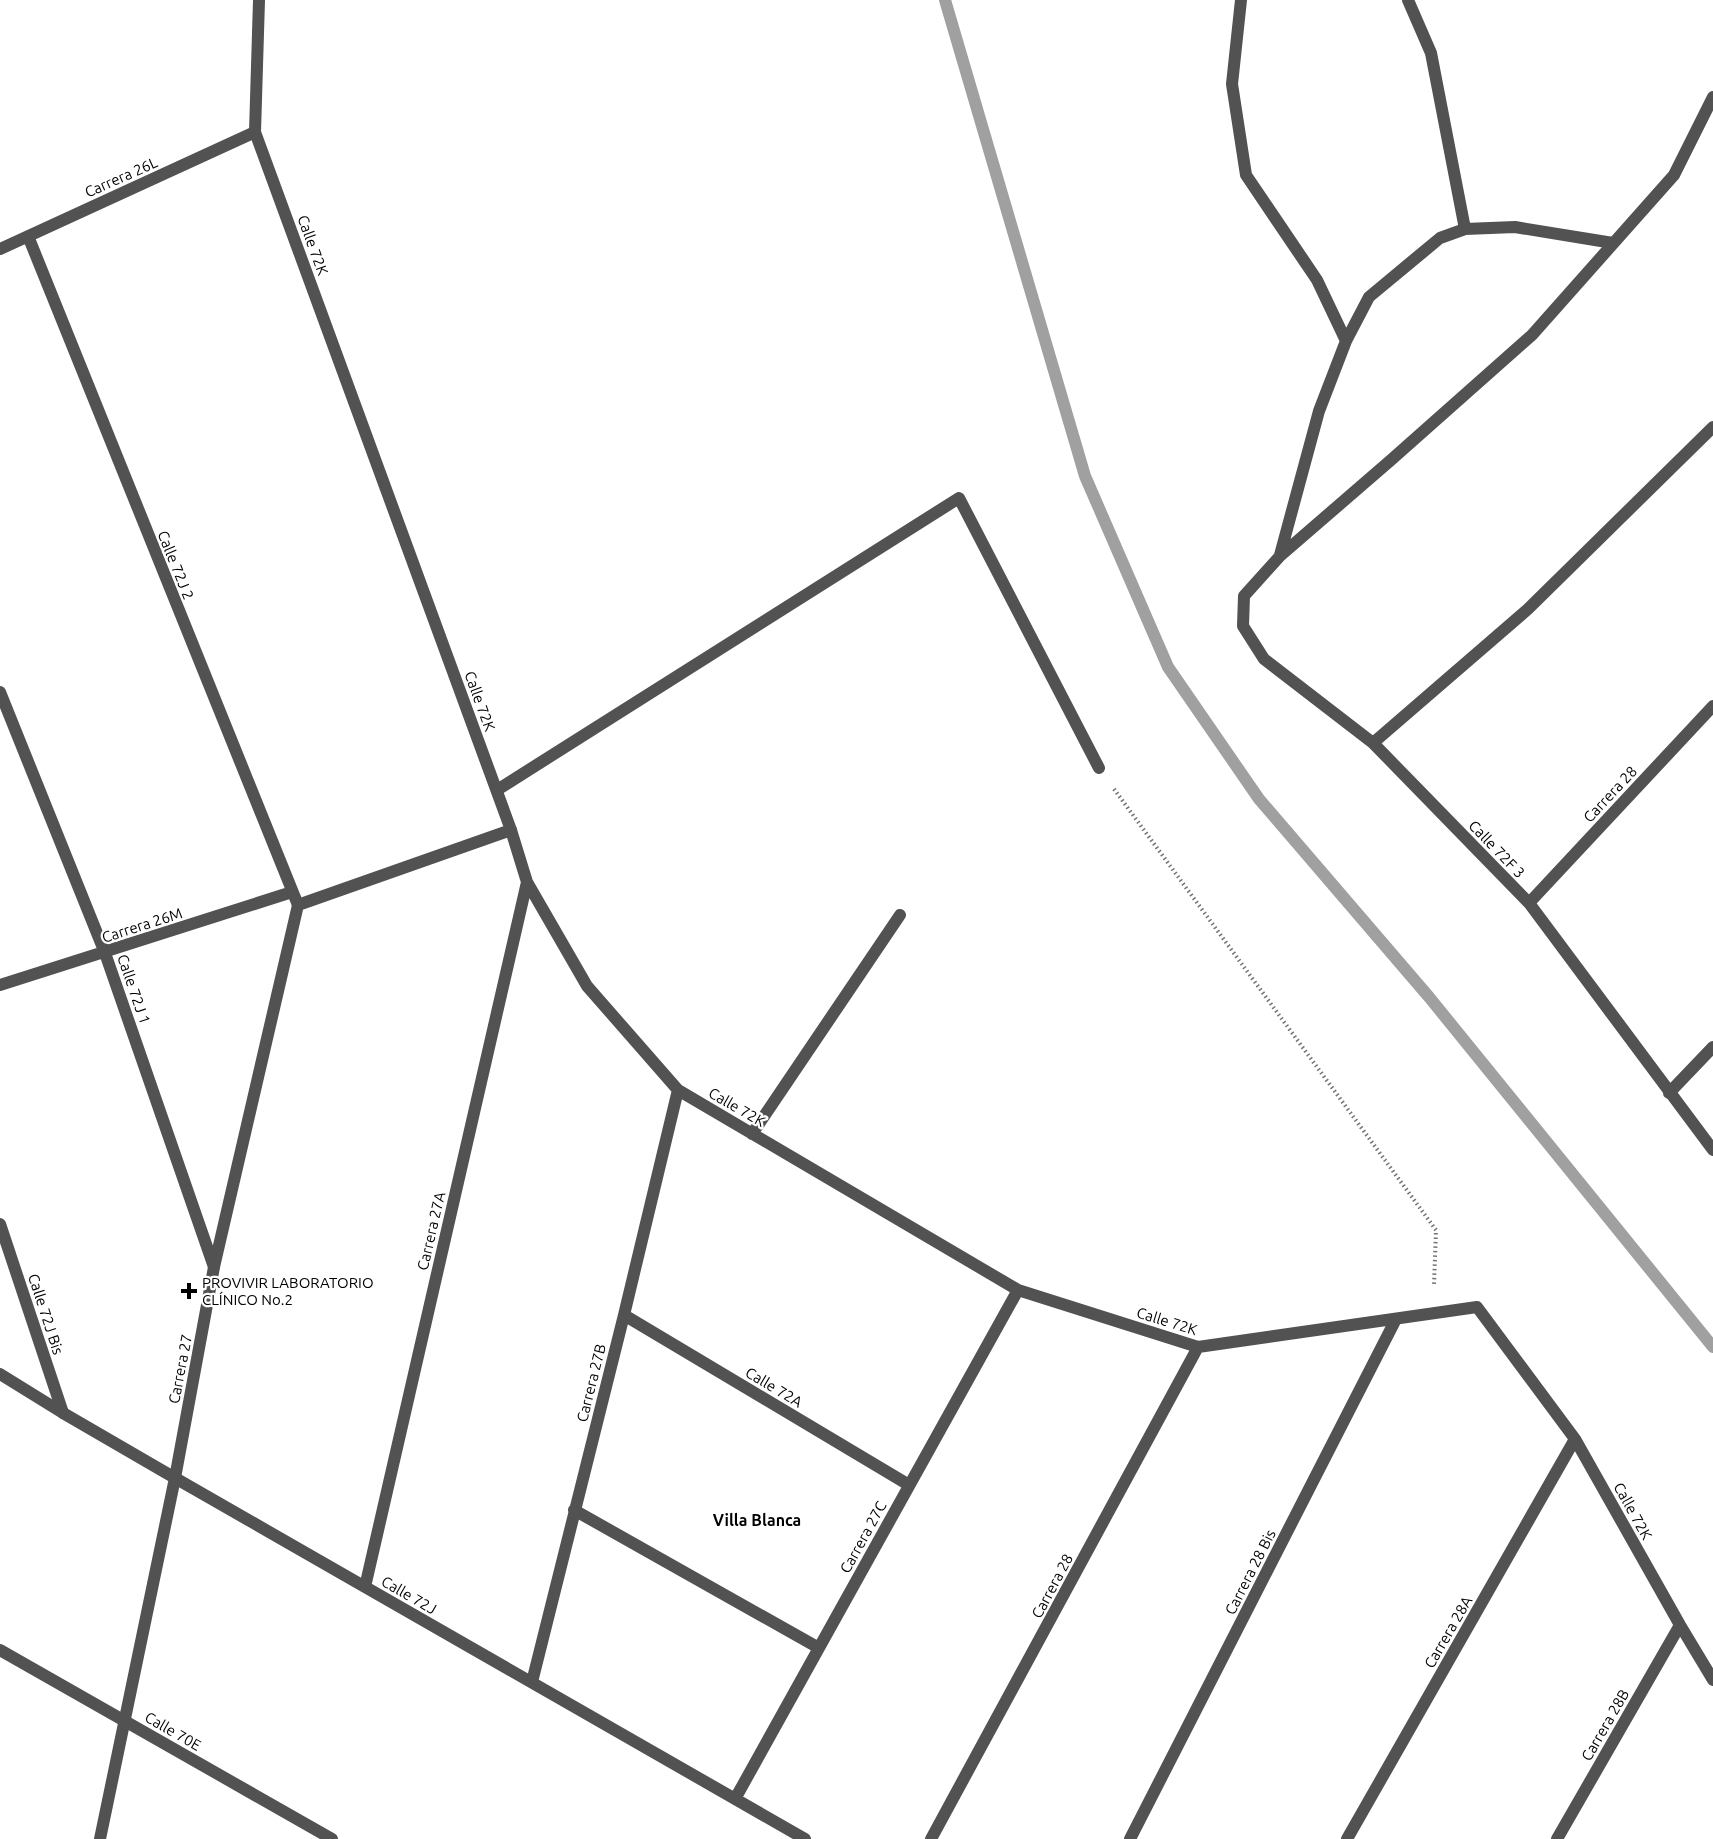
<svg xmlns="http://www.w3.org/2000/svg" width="1713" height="1839" viewBox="0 0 1713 1839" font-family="Ubuntu,sans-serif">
  <rect width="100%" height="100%" fill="#fff"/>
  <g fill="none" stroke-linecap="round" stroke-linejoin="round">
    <path stroke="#a0a0a0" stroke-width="12" d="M945,0L1085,476L1168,667L1259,799L1429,997L1713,1347"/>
    <path stroke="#747474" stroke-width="4" stroke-dasharray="1.5 3" stroke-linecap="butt" d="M1114,789L1436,1230L1434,1285"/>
    <path stroke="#525252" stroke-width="12" d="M1241,0L1232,84L1246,175L1317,280L1346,341
      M1408,0L1431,53L1465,229
      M1713,97L1674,175L1532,335L1391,460L1280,556L1244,596L1243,626L1264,659L1373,743L1529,903L1713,1150
      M28,236L298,905
      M0,249L255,132
      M1280,555L1319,411L1346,341L1369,297L1440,238L1465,229L1515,227L1613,243
      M0,692L105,953L214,1267
      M1373,743L1528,609L1713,427
      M497,790L959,498L1099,768
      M511,830L527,882L587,986L678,1090L1018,1290L1198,1347L1477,1307L1575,1439L1680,1625L1713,1680
      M1529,903L1713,706
      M0,985L292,892
      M1669,1093L1713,1047
      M752,1134L900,915
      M0,1224L63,1413
      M624,1315L909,1485
      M175,1478L805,1839
      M574,1510L819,1648
      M365,1587L527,882
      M0,1650L332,1839
      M532,1682L624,1315L678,1090
      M735,1799L1018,1290
      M931,1839L1198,1347
      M1130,1839L1396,1319
      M1347,1839L1575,1439
      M1557,1839L1680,1625"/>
    <path stroke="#525252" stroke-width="12" d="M0,1374L63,1413L175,1478
      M100,1839L175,1478L214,1267L298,905L511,830L255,132L259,0"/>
  </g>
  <path fill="#000" stroke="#fff" stroke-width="2" d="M186 1282h6v6h6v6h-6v6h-6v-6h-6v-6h6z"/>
  <g text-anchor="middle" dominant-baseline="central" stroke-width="4.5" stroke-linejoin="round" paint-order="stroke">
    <g font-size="15" fill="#000" stroke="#fff">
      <text transform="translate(121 177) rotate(-24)">Carrera 26L</text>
      <text transform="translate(313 245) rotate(70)">Calle 72K</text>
      <text transform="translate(176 565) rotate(68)">Calle 72J 2</text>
      <text transform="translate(480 701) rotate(70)">Calle 72K</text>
      <text transform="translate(1610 794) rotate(-47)">Carrera 28</text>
      <text transform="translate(1497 849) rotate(46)">Calle 72F 3</text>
      <text transform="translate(142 925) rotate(-18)">Carrera 26M</text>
      <text transform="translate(134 989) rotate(71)">Calle 72J 1</text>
      <text transform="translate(737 1107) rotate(30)">Calle 72K</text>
      <text transform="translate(431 1231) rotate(-77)">Carrera 27A</text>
      <text transform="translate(46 1314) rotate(72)">Calle 72J Bis</text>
      <text transform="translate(1167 1321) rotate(17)">Calle 72K</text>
      <text transform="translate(180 1369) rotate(-79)">Carrera 27</text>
      <text transform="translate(591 1383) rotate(-76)">Carrera 27B</text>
      <text transform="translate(774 1387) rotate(31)">Calle 72A</text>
      <text transform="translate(1633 1511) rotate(61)">Calle 72K</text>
      <text transform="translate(863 1537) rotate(-61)">Carrera 27C</text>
      <text transform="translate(1250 1572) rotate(-63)">Carrera 28 Bis</text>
      <text transform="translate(1052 1586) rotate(-62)">Carrera 28</text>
      <text transform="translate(409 1595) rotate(30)">Calle 72J</text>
      <text transform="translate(1448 1632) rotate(-60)">Carrera 28A</text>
      <text transform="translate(1605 1725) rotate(-60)">Carrera 28B</text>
      <text transform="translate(173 1731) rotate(30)">Calle 70E</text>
    </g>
    <g font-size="15" fill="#000" stroke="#fff" text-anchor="start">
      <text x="202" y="1282">PROVIVIR LABORATORIO<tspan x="202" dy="17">CLÍNICO No.2</tspan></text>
    </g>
    <g font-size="16" font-weight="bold" fill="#000" stroke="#fff">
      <text x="757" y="1520">Villa Blanca</text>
    </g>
  </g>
</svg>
